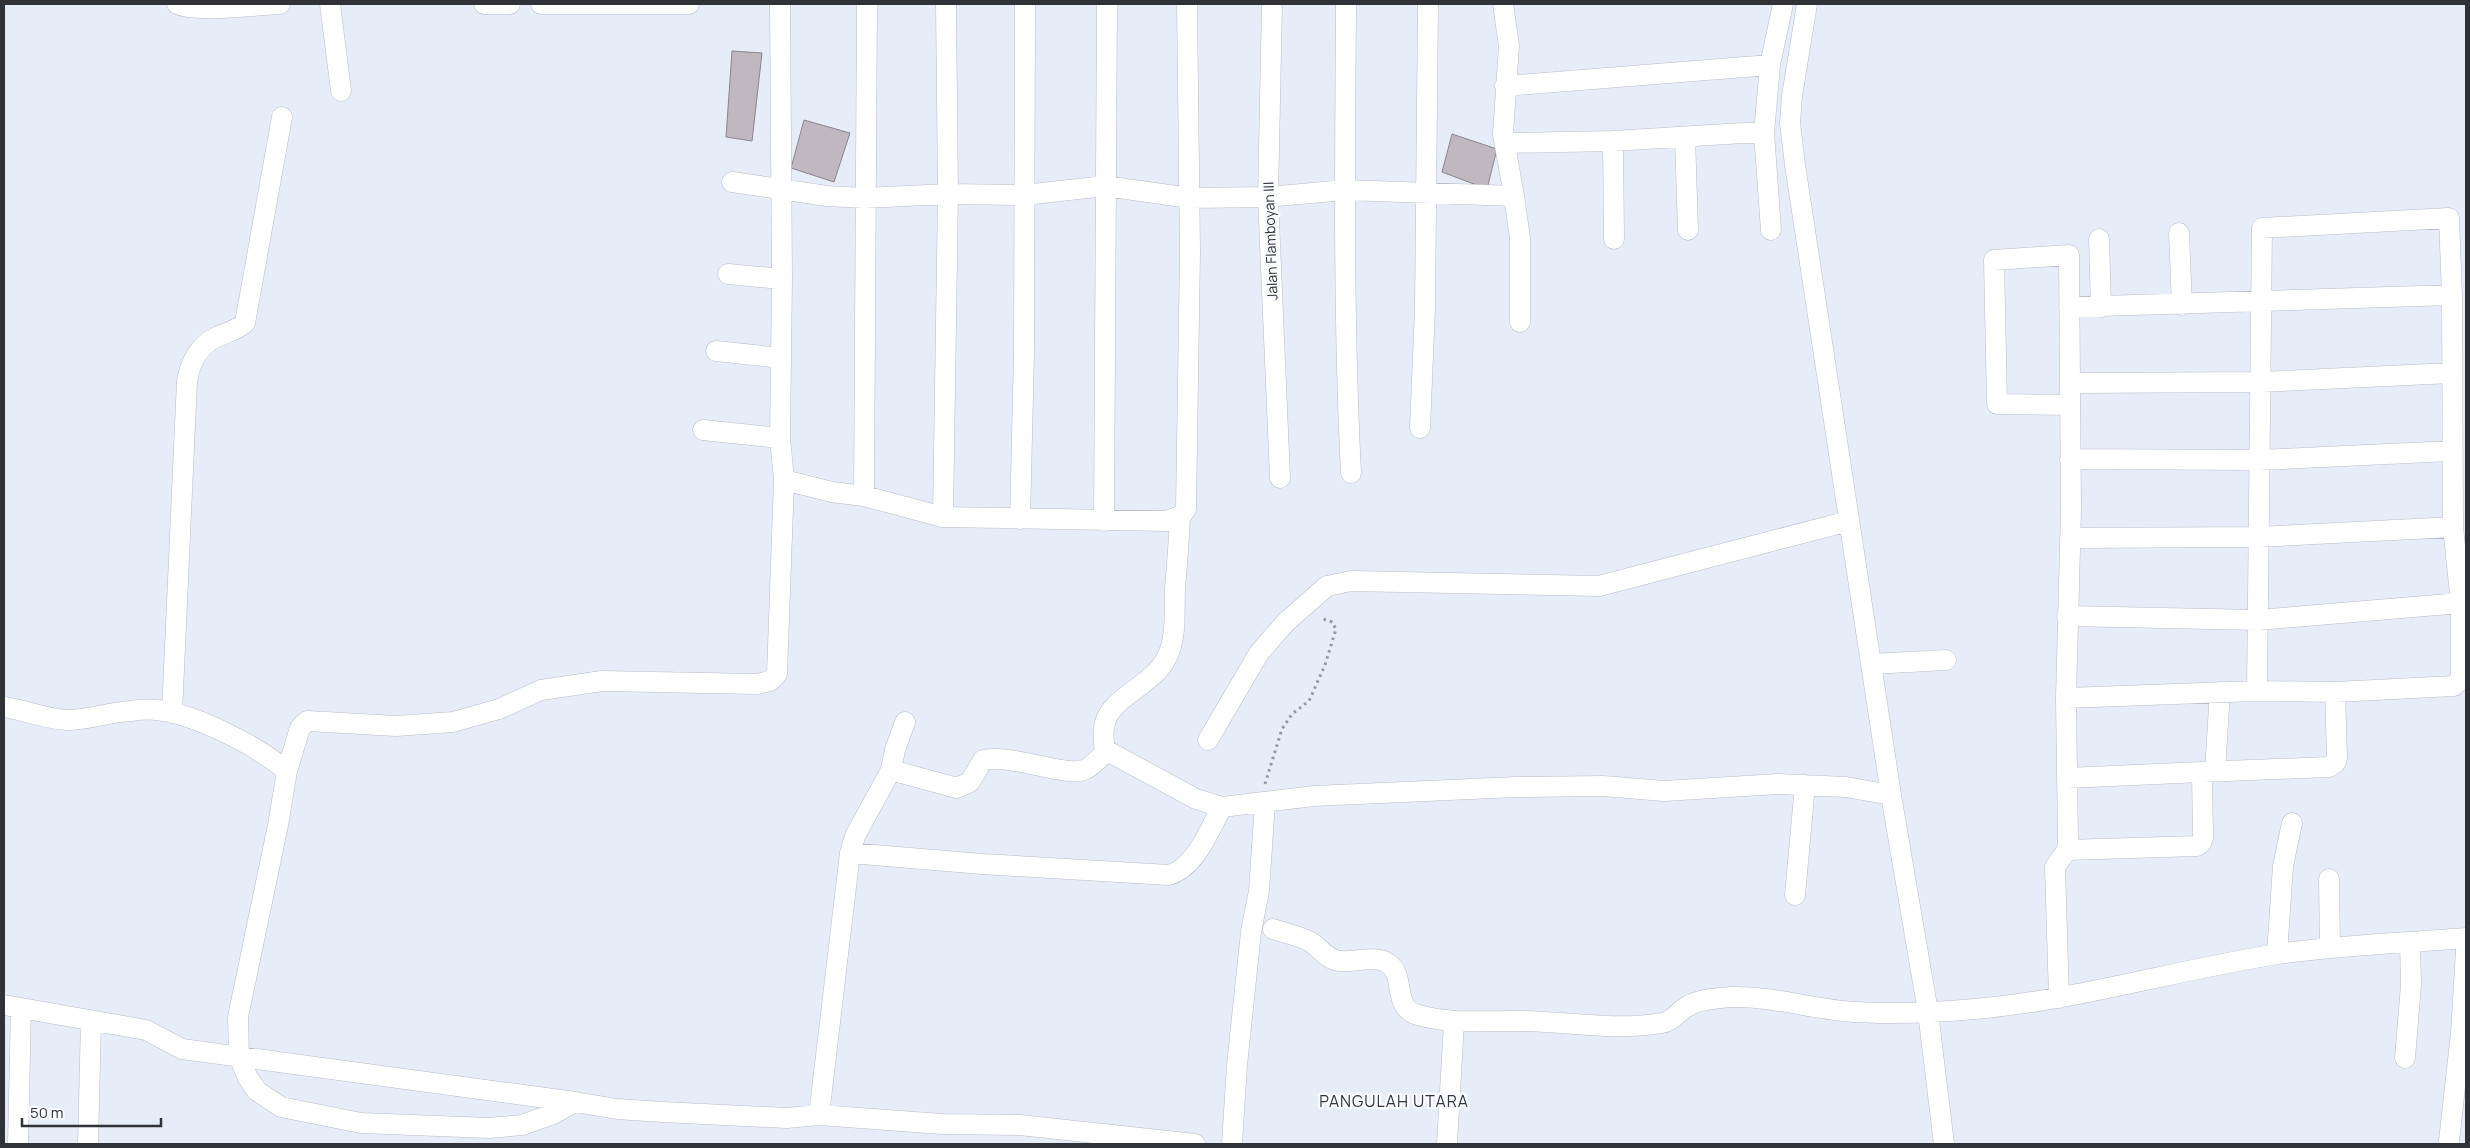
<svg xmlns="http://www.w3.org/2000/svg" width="2470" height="1148" viewBox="0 0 2470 1148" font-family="Manrope,sans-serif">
  <rect width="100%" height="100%" fill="#e7edf8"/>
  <path fill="#c0b8c1" stroke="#8c848d" d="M732,51L762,53L752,141L726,137Z
    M804,120L850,133L834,182L791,168Z
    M1452,134L1497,149L1487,189L1442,172Z"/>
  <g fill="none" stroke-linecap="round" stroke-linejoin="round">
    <g stroke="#b7bcc7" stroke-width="21">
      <path id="minor" d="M177,4C194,13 258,5 280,4
        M330,4L341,91
        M484,4H510
        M541,4H689
        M1272,4L1268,197L1280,478
        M1346,4C1345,160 1343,316 1351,473
        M1503,4L1509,46L1503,134L1514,196
        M1807,4L1792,96L1790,123L1795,165L1891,795L1928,1012L1944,1144
        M1505,86L1770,65
        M1764,133L1770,65L1783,4
        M1685,137L1688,230
        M1505,143L1613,141
        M732,182L827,196L864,198L948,194L1024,195L1105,186L1190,198L1268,197L1345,190L1514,196L1520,238V322
        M2179,233L2182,305
        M1614,239L1613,141L1743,133H1764L1771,230
        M2099,239L2101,307
        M728,274L782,279
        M2069,307L2452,295
        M716,351L781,358
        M2070,383L2260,382L2451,373
        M1420,428L1425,308L1428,4
        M703,430L780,438
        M2070,459L2259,460L2451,451
        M784,480L832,492L864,496L943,517L1167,521L1182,515L1186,509L1190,252L1187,4
        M864,496L867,4
        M943,517L948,194L946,4
        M1020,519L1024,353L1025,4
        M1104,521L1107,4
        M2070,538L2259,537L2453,527
        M2067,616L2258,620L2461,603V679L2454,686L2335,692
        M1871,664L1946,660
        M2257,691L2262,228L2449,218L2452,295L2453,527L2461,603
        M2066,698L2257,691L2335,692L2337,757L2336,762L2329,767L2202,772L2203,838L2201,843L2197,846L2067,850
        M4,707C25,710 45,719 67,720C88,720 110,712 131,711C139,710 149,709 157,710C196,714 257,746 287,771L278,825L238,1017L239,1057L248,1078L257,1091L281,1107L361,1123L489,1128L522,1125L553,1114L575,1102L617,1109L663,1112L787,1118L819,1115L942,1124L1020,1125L1195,1144
        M172,713L187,381C190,363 199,345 217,337C228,332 235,331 245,323L282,117
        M1208,740L1259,653L1286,622L1327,586L1351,581L1599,586L1849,521
        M1105,753C1104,743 1102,732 1105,723C1111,697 1154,685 1167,657C1177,636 1174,612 1175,589C1177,564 1179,541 1180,516
        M891,770L957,788L970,782L983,760C1013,754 1065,777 1084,770C1092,767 1098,759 1105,753H1111L1196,799L1222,807L1314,796L1516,787L1603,786L1664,791L1778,784L1846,787L1891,795
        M287,771L300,728L307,721L396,726L453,722L499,709L541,690L602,681L757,684L770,681L777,674L784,480L780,438L782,279L780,4
        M2215,771L2220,692
        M2067,778L2202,772
        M850,853L982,864L1169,875C1196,867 1209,830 1222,807
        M2329,879L2330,948
        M1795,895L1805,785
        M1273,929C1285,933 1298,936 1309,941C1320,947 1326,960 1340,961C1354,963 1376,954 1389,964C1406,977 1392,1008 1418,1015C1454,1025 1488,1020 1524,1021C1569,1022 1617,1031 1662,1023C1674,1021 1678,1011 1688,1006C1700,999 1718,998 1731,997C1769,996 1805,1007 1843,1011C1887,1015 1931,1013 1975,1009C2078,1000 2176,970 2278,954C2340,945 2404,943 2466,938
        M2277,954L2283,866L2292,823
        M2059,998L2055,867L2067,850L2068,842L2066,698L2071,510L2069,255L1994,260L1997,404L2070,405
        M4,1005L146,1030L182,1049L575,1102
        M2405,1058L2411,985L2410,942
        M819,1115L850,853L855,836L891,770L895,750L905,722
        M2449,1141L2461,1033L2466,950
        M18,1144L21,1008
        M88,1144L91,1021
        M1232,1144L1237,1065L1251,932L1259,891L1265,802
        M1447,1144L1454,1022"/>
    </g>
    <path stroke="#9498a0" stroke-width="3" stroke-dasharray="2.5 4" stroke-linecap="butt" d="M1265,784L1282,729L1292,714L1309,701L1325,665L1336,629L1332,622L1320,618"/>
    <use href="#minor" stroke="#fff" stroke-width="20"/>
  </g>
  <g text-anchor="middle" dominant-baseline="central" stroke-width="5" stroke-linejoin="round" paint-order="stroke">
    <g font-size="14" fill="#303237" stroke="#f8faff">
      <text transform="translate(1270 241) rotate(-92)">Jalan Flamboyan III</text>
    </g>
    <g font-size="16" letter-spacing="1" fill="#32363f" stroke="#f8faff">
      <text x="1394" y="1101">PANGULAH UTARA</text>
    </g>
  </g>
  <rect width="2470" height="1148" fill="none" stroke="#303237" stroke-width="10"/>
  <path d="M22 1118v8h139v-8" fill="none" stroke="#303237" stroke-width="2.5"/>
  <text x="30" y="1118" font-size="15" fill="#303237" stroke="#f8faff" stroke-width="4" paint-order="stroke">50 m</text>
</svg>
